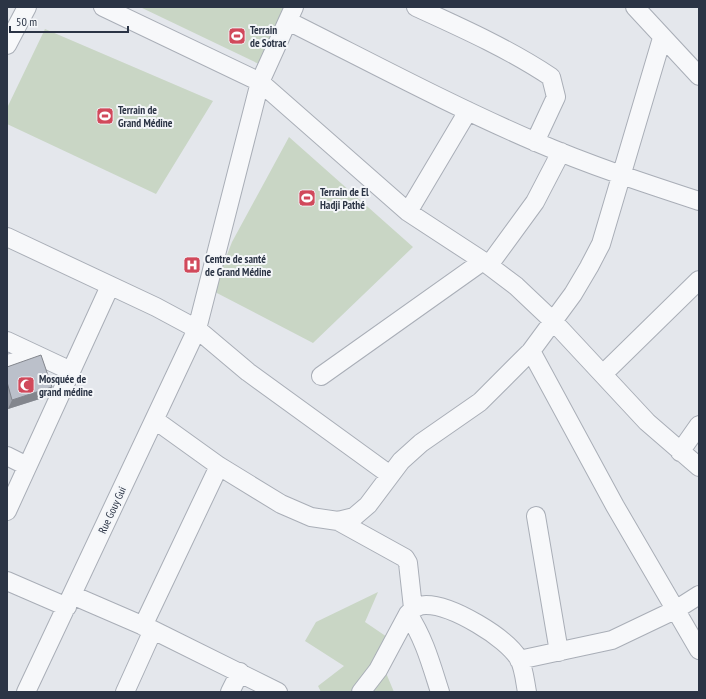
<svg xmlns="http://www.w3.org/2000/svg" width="706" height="699" viewBox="0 0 706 699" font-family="'PT Sans Narrow',sans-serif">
  <rect width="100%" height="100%" fill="#e4e7ec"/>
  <path fill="#c9d6c5" d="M140,7H288L261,65Z
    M45,29L213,101L156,194L7,124V108Z
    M289,137L413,247L313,343L213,291L232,242Z
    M378,592L365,622L390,639L386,673L394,692H321L318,686L344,666L305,641L316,622Z"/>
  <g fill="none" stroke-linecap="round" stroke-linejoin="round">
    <g stroke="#a9aeb7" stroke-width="20">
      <path id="minor" d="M103,7L260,82L408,212L483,261L516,286L553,321L647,422L699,467
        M416,7C462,28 509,49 551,77L556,97L535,142
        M635,7L699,76
        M288,21C370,62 452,106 536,142C589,165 644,183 699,201
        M7,45L27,7
        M408,212L468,111
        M7,237L156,307L197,329L248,372L390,475
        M489,265L535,202L561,152
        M7,341L71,371
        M531,351L615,506L699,650
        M7,364L39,356
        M603,374L699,280
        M321,376L483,261
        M155,420L219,466L281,504L311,517L338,521L405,558L408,563L413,608
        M680,452L699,425
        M7,456L27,466
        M7,511L110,286
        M536,516L559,652
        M338,521L354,517L368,505L401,461L421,443L480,402L531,351L573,294L589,267L601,244L662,38
        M7,581L67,607
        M72,595L153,630L278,692
        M408,614C424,638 431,664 440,692
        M143,626L219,466
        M519,660L612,640L677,609L699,595
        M26,692L197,329L260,82L294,7
        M125,692L153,630
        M230,692L240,672
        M361,692L378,670L408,614C413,608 418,605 426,605C452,605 506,637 519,659C524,668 525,682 527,692"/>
    </g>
    <use href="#minor" stroke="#f7f8fa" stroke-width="18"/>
  </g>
  <path fill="#a1a5ae" d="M7,367L49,396L8,409L7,403Z"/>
  <path fill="#83868d" d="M52,387L49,396L8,409L12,400Z"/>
  <path fill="#bbc0ca" stroke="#83868d" d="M41,355L52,387L12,400L7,382V367Z"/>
  <defs>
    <g id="stadium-square" transform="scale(0.9)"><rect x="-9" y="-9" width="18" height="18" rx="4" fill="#d1495b" stroke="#f4f6f9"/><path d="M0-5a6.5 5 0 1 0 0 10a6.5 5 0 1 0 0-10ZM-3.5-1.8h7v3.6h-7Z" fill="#fff"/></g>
    <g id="hospital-square" transform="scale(0.9)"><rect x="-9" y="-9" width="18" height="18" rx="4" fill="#d1495b" stroke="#f4f6f9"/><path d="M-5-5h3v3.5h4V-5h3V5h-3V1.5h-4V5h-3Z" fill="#fff"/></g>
    <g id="mosque-square" transform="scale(0.9)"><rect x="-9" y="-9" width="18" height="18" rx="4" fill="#d1495b" stroke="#f4f6f9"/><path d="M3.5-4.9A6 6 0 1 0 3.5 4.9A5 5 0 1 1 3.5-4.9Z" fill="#fff"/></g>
  </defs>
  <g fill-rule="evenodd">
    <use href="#stadium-square" x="237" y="36"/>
    <use href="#stadium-square" x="105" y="116"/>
    <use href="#stadium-square" x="307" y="198"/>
    <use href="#hospital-square" x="192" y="265"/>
    <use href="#mosque-square" x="26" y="385"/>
  </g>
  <g text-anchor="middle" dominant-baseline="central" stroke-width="4" stroke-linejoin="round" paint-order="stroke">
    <g font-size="11" font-weight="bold" fill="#2b3445" stroke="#f4f6f9" text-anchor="start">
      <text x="250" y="30">Terrain<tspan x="250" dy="13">de Sotrac</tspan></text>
      <text x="118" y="110">Terrain de<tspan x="118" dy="13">Grand Médine</tspan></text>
      <text x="320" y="192">Terrain de El<tspan x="320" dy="13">Hadji Pathé</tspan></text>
      <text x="205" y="259">Centre de santé<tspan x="205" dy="13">de Grand Médine</tspan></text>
      <text x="39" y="379">Mosquée de<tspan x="39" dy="13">grand médine</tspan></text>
    </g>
    <g font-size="11" fill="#2b3445" stroke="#f4f6f9">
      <text transform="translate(112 510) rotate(-65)">Rue Gouy Gui</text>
    </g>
  </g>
  <rect width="706" height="699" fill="none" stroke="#2b3445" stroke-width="16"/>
  <path d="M10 26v6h118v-6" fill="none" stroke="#2b3445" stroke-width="2"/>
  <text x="16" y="26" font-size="12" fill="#2b3445" stroke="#f4f6f9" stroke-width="3" paint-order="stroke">50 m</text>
</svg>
